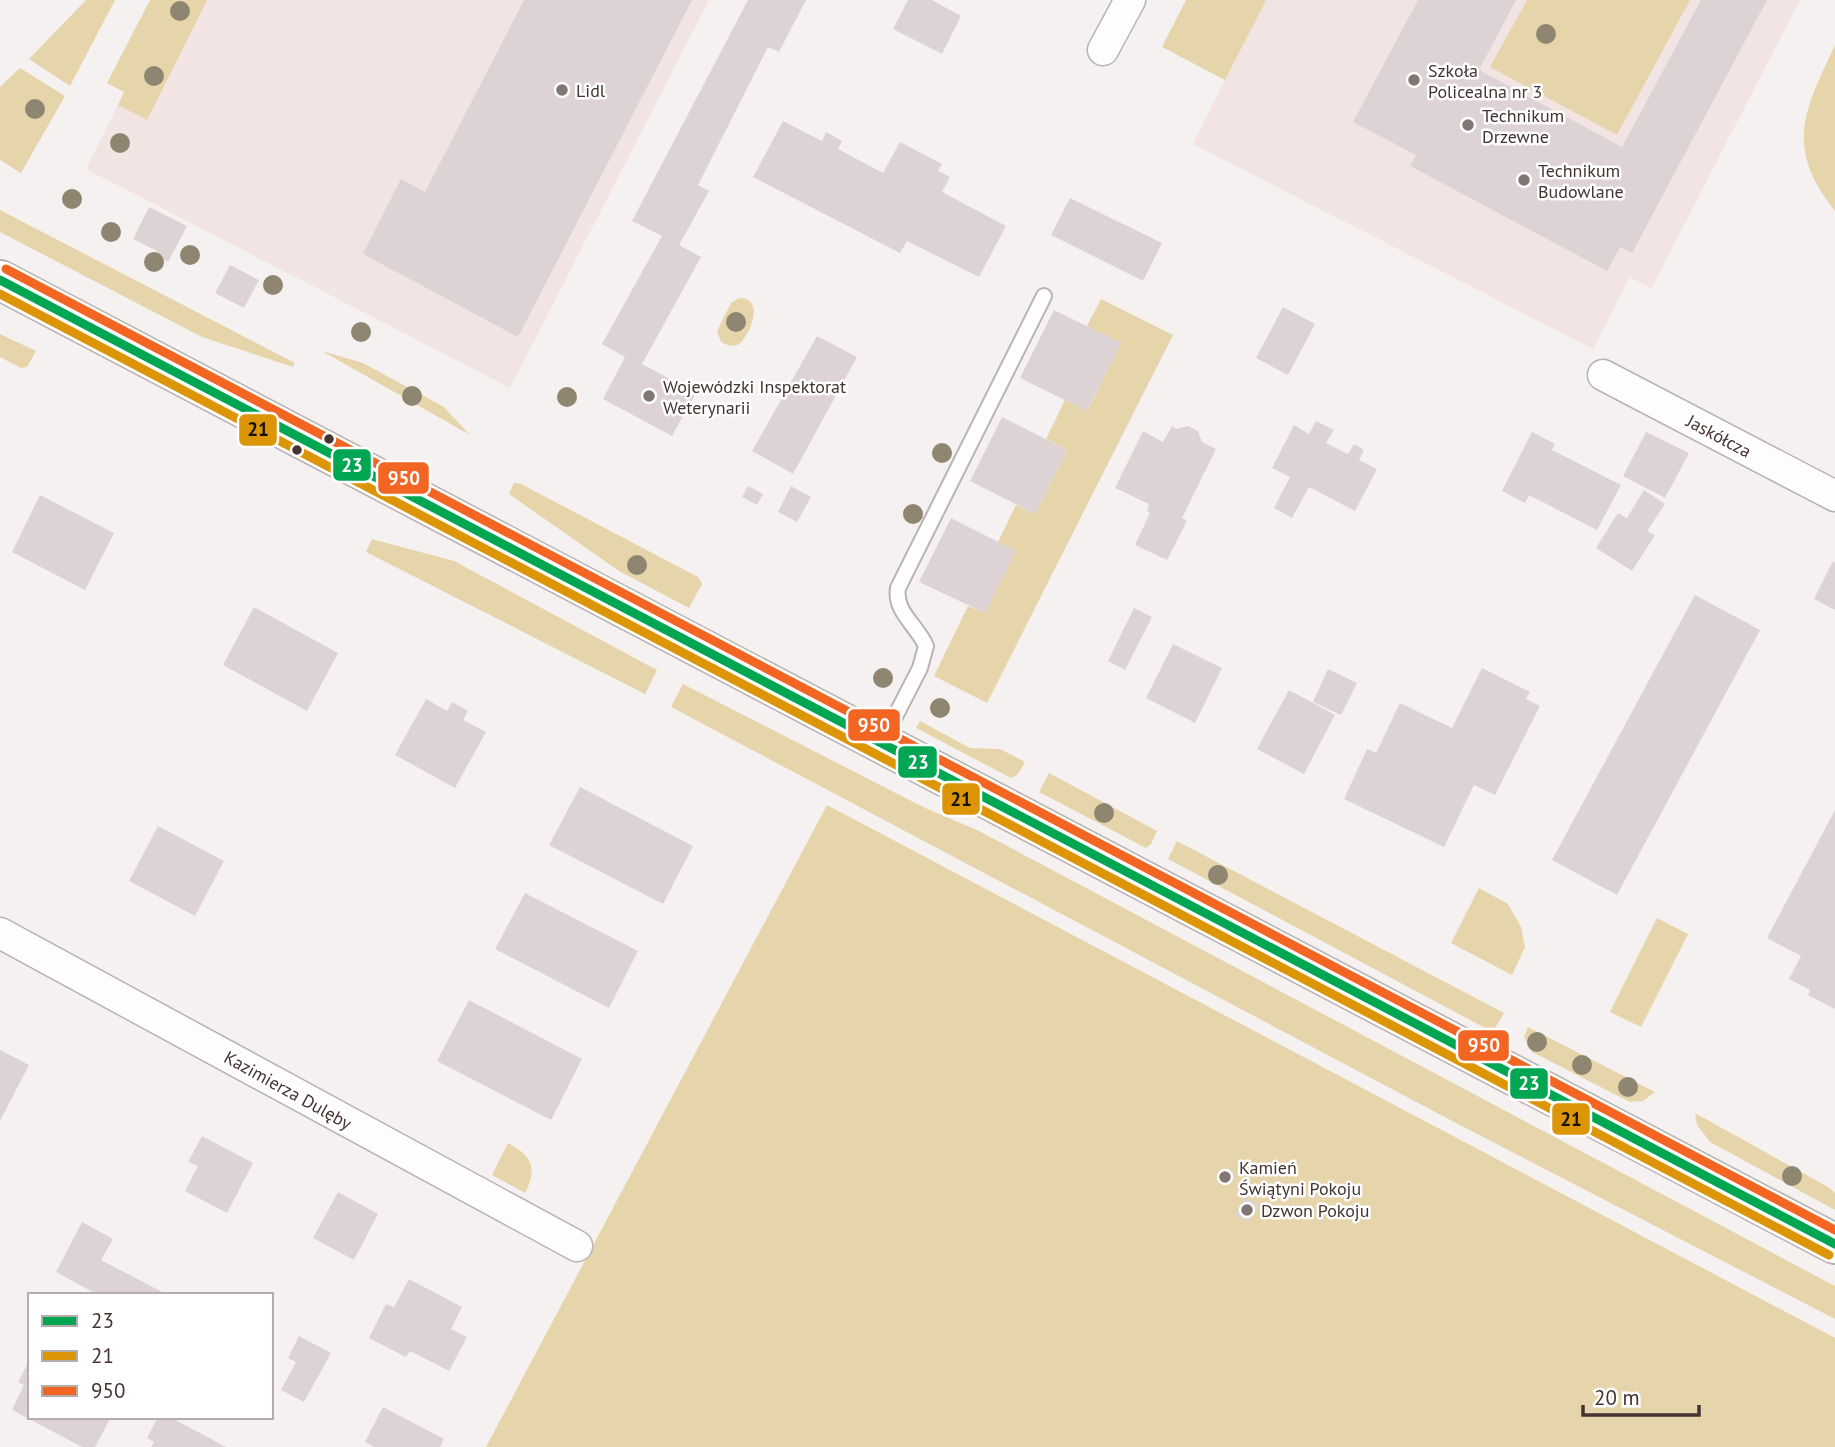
<svg xmlns="http://www.w3.org/2000/svg" width="1835" height="1447" viewBox="0 0 1835 1447" font-family="'PT Sans',sans-serif">
  <rect width="100%" height="100%" fill="#f6f1f1"/>
  <path fill="#f2e4e2" d="M170,0H709L510,388L86,169Z
    M1265,0H1800L1651,289L1630,277L1593,349L1193,144Z"/>
  <path fill="#e6d4aa" d="M86,0H115L70,86L29,59Z
    M150,0H207L147,120L118,105L124,92L107,83Z
    M1186,0H1266L1225,80L1162,47Z
    M1527,0H1690L1617,135L1490,67Z
    M1835,45V211C1784,147 1804,111 1835,45Z
    M20,68L65,96L21,173L0,160V87Z
    M0,210L295,363L293,367L202,337L0,232Z
    M739,298C768,298 747,341 737,345C731,347 725,344 721,342L717,331L731,303Z
    M1101,299L1173,335L987,703L934,676L968,606L985,613L1015,552L998,542L1016,505L1035,514L1067,450L1046,439L1065,400L1088,410L1120,344L1087,326Z
    M0,334L36,351L27,367L21,368L0,357Z
    M322,351L363,363L444,407L470,435Z
    M514,483L521,484L698,577L702,584L689,608L619,571L509,494Z
    M372,539L454,561L657,670L645,694L366,552Z
    M683,684L925,808L977,830L1835,1286V1319L1456,1123L671,707Z
    M920,721L970,748L1000,749L1025,762L1018,774L1011,778L916,728Z
    M1049,773L1157,831L1151,844L1146,848L1039,792Z
    M827,805L1835,1338V1447H486Z
    M1177,841L1504,1013L1495,1028L1487,1029L1168,859Z
    M1479,888L1508,904L1521,927L1525,947L1512,975L1451,943Z
    M1657,918L1688,934L1641,1027L1610,1012Z
    M1528,1027L1655,1092L1643,1101L1630,1102L1532,1052L1524,1037Z
    M1695,1113L1828,1187L1835,1193V1210L1710,1142L1697,1125Z
    M508,1143C532,1156 538,1168 525,1193L492,1175Z"/>
  <path fill="#ddd3d5" d="M524,0H692L518,337L363,254L401,179L425,192Z
    M748,0H806L779,52L768,47L698,185L709,191L679,245L701,257L642,364L696,393L672,436L603,399L625,357L602,344L662,236L632,221Z
    M908,0H932L961,16L942,54L893,29Z
    M1418,0H1516L1479,70L1622,147L1701,0H1767L1632,253L1620,247L1607,271L1410,166L1416,155L1353,122Z
    M783,121L822,141L826,132L842,141L838,149L883,173L900,142L942,164L938,171L950,177L942,192L1006,226L979,277L907,241L900,253L753,177Z
    M1070,198L1162,243L1143,281L1051,235Z
    M149,207L187,226L168,262L155,255L157,251L133,239Z
    M230,265L259,280L244,308L215,293Z
    M1283,307L1315,324L1288,375L1256,358Z
    M1054,310L1121,343L1087,411L1020,378Z
    M817,336L857,357L793,474L752,451Z
    M1002,417L1067,450L1035,514L970,481Z
    M1316,421L1334,430L1326,443L1348,454L1354,444L1364,450L1359,460L1377,469L1355,511L1309,487L1292,518L1274,508L1290,477L1272,468L1294,425L1309,434Z
    M1172,426L1177,429L1188,426L1198,431L1202,442L1216,449L1182,518L1187,521L1167,560L1135,545L1150,513L1147,511L1149,504L1115,488L1143,431L1163,442Z
    M1532,432L1555,444L1552,450L1621,485L1597,530L1529,495L1525,503L1502,491Z
    M1646,432L1689,453L1665,498L1623,476Z
    M748,486L763,494L757,505L742,497Z
    M791,486L811,497L797,522L778,512Z
    M1644,490L1665,504L1647,531L1655,535L1632,571L1596,548L1618,513L1627,518Z
    M40,495L114,533L85,590L12,552Z
    M951,518L1016,551L985,613L919,582Z
    M1833,561L1835,563V610L1814,599Z
    M1695,595L1760,630L1617,895L1552,860Z
    M254,607L338,653L307,711L223,665Z
    M1134,608L1152,617L1125,670L1108,661Z
    M1173,644L1222,668L1195,723L1146,698Z
    M1482,668L1530,692L1526,699L1540,706L1495,795L1474,785L1444,847L1344,799L1367,749L1376,753L1400,703L1452,728Z
    M1328,669L1357,683L1341,715L1313,702Z
    M1289,690L1335,715L1304,774L1257,749Z
    M426,699L447,711L452,702L468,711L463,720L486,732L455,788L395,755Z
    M580,787L693,846L663,904L549,845Z
    M1835,810V1009L1808,995L1810,990L1789,979L1801,956L1767,938Z
    M158,826L224,861L195,916L129,881Z
    M525,893L638,951L609,1008L495,949Z
    M469,1000L582,1059L551,1120L437,1061Z
    M0,1050L29,1065L0,1121Z
    M202,1136L253,1163L227,1213L185,1191L198,1166L188,1162Z
    M338,1192L378,1214L354,1260L313,1238Z
    M1245,1197L1259,1205L1249,1222L1235,1215Z
    M82,1222L113,1239L101,1260L168,1295H98L56,1272Z
    M409,1279L462,1307L451,1329L467,1337L449,1371L410,1351L406,1357L369,1338L386,1304L394,1307Z
    M299,1336L331,1353L304,1402L281,1390L296,1362L288,1358Z
    M30,1359V1417H111L95,1447H82L12,1410L24,1385L18,1382Z
    M383,1407L444,1439L440,1447H374L365,1442Z
    M158,1417H170L226,1447H151L154,1442L147,1438Z"/>
  <g fill="none" stroke-linecap="round" stroke-linejoin="round">
    <g stroke="#bab1b0" stroke-width="18">
      <path id="lane" d="M883,740L920,668L926,646C917,625 894,612 898,588L1044,296"/>
    </g>
    <g stroke="#bab1b0" stroke-width="33">
      <path id="street" d="M1103,50L1130,0
        M1603,375L1835,496
        M0,933L577,1246"/>
    </g>
    <g stroke="#bab1b0" stroke-width="42">
      <path id="secondary" d="M0,280L1835,1244"/>
    </g>
    <use href="#lane" stroke="#fefdfd" stroke-width="14"/>
    <use href="#street" stroke="#fefdfd" stroke-width="30"/>
    <use href="#secondary" stroke="#fefdfd" stroke-width="38"/>
    <g stroke="#fff" stroke-width="14">
      <path id="bus-1" d="M0,280L1835,1244"/>
    </g>
    <g stroke="#fff" stroke-width="14">
      <path id="bus-2" d="M0,294L1829,1255"/>
    </g>
    <g stroke="#fff" stroke-width="14">
      <path id="bus-3" d="M6,269L1835,1230"/>
    </g>
    <use href="#bus-1" stroke="#00a651" stroke-width="9"/>
    <use href="#bus-2" stroke="#dc9507" stroke-width="9"/>
    <use href="#bus-3" stroke="#f26522" stroke-width="9"/>
  </g>
  <g fill="#8f8671">
    <circle cx="180" cy="11" r="10"/>
    <circle cx="1546" cy="34" r="10"/>
    <circle cx="154" cy="76" r="10"/>
    <circle cx="35" cy="109" r="10"/>
    <circle cx="120" cy="143" r="10"/>
    <circle cx="72" cy="199" r="10"/>
    <circle cx="111" cy="232" r="10"/>
    <circle cx="190" cy="255" r="10"/>
    <circle cx="154" cy="262" r="10"/>
    <circle cx="273" cy="285" r="10"/>
    <circle cx="736" cy="322" r="10"/>
    <circle cx="361" cy="332" r="10"/>
    <circle cx="412" cy="396" r="10"/>
    <circle cx="567" cy="397" r="10"/>
    <circle cx="942" cy="453" r="10"/>
    <circle cx="913" cy="514" r="10"/>
    <circle cx="637" cy="565" r="10"/>
    <circle cx="883" cy="678" r="10"/>
    <circle cx="940" cy="708" r="10"/>
    <circle cx="1104" cy="813" r="10"/>
    <circle cx="1218" cy="875" r="10"/>
    <circle cx="1537" cy="1042" r="10"/>
    <circle cx="1582" cy="1065" r="10"/>
    <circle cx="1628" cy="1087" r="10"/>
    <circle cx="1792" cy="1176" r="10"/>
  </g>
  <g fill="#827674" stroke="#fff" stroke-width="2.5">
    <circle cx="1414" cy="80" r="7"/>
    <circle cx="562" cy="90" r="7"/>
    <circle cx="1468" cy="125" r="7"/>
    <circle cx="1524" cy="180" r="7"/>
    <circle cx="649" cy="396" r="7"/>
    <circle cx="1225" cy="1177" r="7"/>
    <circle cx="1247" cy="1210" r="7"/>
  </g>
  <g fill="#443330" stroke="#fff" stroke-width="2.5">
    <circle cx="329" cy="439" r="6"/>
    <circle cx="297" cy="450" r="6"/>
  </g>
  <g text-anchor="middle" dominant-baseline="central" stroke-width="5" stroke-linejoin="round" paint-order="stroke">
    <g font-size="18" fill="#443330" stroke="#fff" text-anchor="start">
      <text x="1428" y="70">Szkoła<tspan x="1428" dy="21">Policealna nr 3</tspan></text>
      <text x="576" y="90">Lidl</text>
      <text x="1482" y="115">Technikum<tspan x="1482" dy="21">Drzewne</tspan></text>
      <text x="1538" y="170">Technikum<tspan x="1538" dy="21">Budowlane</tspan></text>
      <text x="663" y="386">Wojewódzki Inspektorat<tspan x="663" dy="21">Weterynarii</tspan></text>
      <text x="1239" y="1167">Kamień<tspan x="1239" dy="21">Świątyni Pokoju</tspan></text>
      <text x="1261" y="1210">Dzwon Pokoju</text>
    </g>
    <g font-size="18" fill="#443330" stroke="#fff">
      <text transform="translate(1719 436) rotate(28)">Jaskółcza</text>
      <text transform="translate(288 1090) rotate(29)">Kazimierza Dulęby</text>
    </g>
  </g>
  <g stroke="#fff" stroke-width="2.5">
    <rect x="238" y="413" width="40" height="34" rx="7" fill="#dc9507"/>
    <rect x="332" y="448" width="40" height="34" rx="7" fill="#00a651"/>
    <rect x="377" y="461" width="53" height="34" rx="7" fill="#f26522"/>
    <rect x="847" y="708" width="54" height="34" rx="7" fill="#f26522"/>
    <rect x="897" y="745" width="41" height="34" rx="7" fill="#00a651"/>
    <rect x="941" y="782" width="40" height="34" rx="7" fill="#dc9507"/>
    <rect x="1457" y="1029" width="53" height="33" rx="7" fill="#f26522"/>
    <rect x="1509" y="1067" width="40" height="33" rx="7" fill="#00a651"/>
    <rect x="1551" y="1102" width="40" height="34" rx="7" fill="#dc9507"/>
  </g>
  <g font-size="19" text-anchor="middle" font-weight="bold" fill="#fff">
    <text x="352" y="472">23</text>
    <text x="404" y="485">950</text>
    <text x="874" y="732">950</text>
    <text x="918" y="769">23</text>
    <text x="1484" y="1052">950</text>
    <text x="1529" y="1090">23</text>
  </g>
  <g font-size="19" text-anchor="middle" font-weight="bold" fill="#111">
    <text x="258" y="436">21</text>
    <text x="961" y="806">21</text>
    <text x="1571" y="1126">21</text>
  </g>
  <rect x="28" y="1293" width="245" height="126" fill="#ffffff" stroke="#b4adac" stroke-width="2"/>
  <rect x="42" y="1316" width="35" height="10" fill="#00a651" stroke="#b4adac" stroke-width="2"/>
  <text x="91" y="1328" font-size="21" fill="#443330">23</text>
  <rect x="42" y="1351" width="35" height="10" fill="#dc9507" stroke="#b4adac" stroke-width="2"/>
  <text x="91" y="1363" font-size="21" fill="#443330">21</text>
  <rect x="42" y="1386" width="35" height="10" fill="#f26522" stroke="#b4adac" stroke-width="2"/>
  <text x="91" y="1398" font-size="21" fill="#443330">950</text>
  <path d="M1583 1405v10h116v-10" fill="none" stroke="#443330" stroke-width="3.5"/>
  <text x="1594" y="1405" font-size="21" fill="#443330" stroke="#ffffff" stroke-width="5" paint-order="stroke">20 m</text>
</svg>
